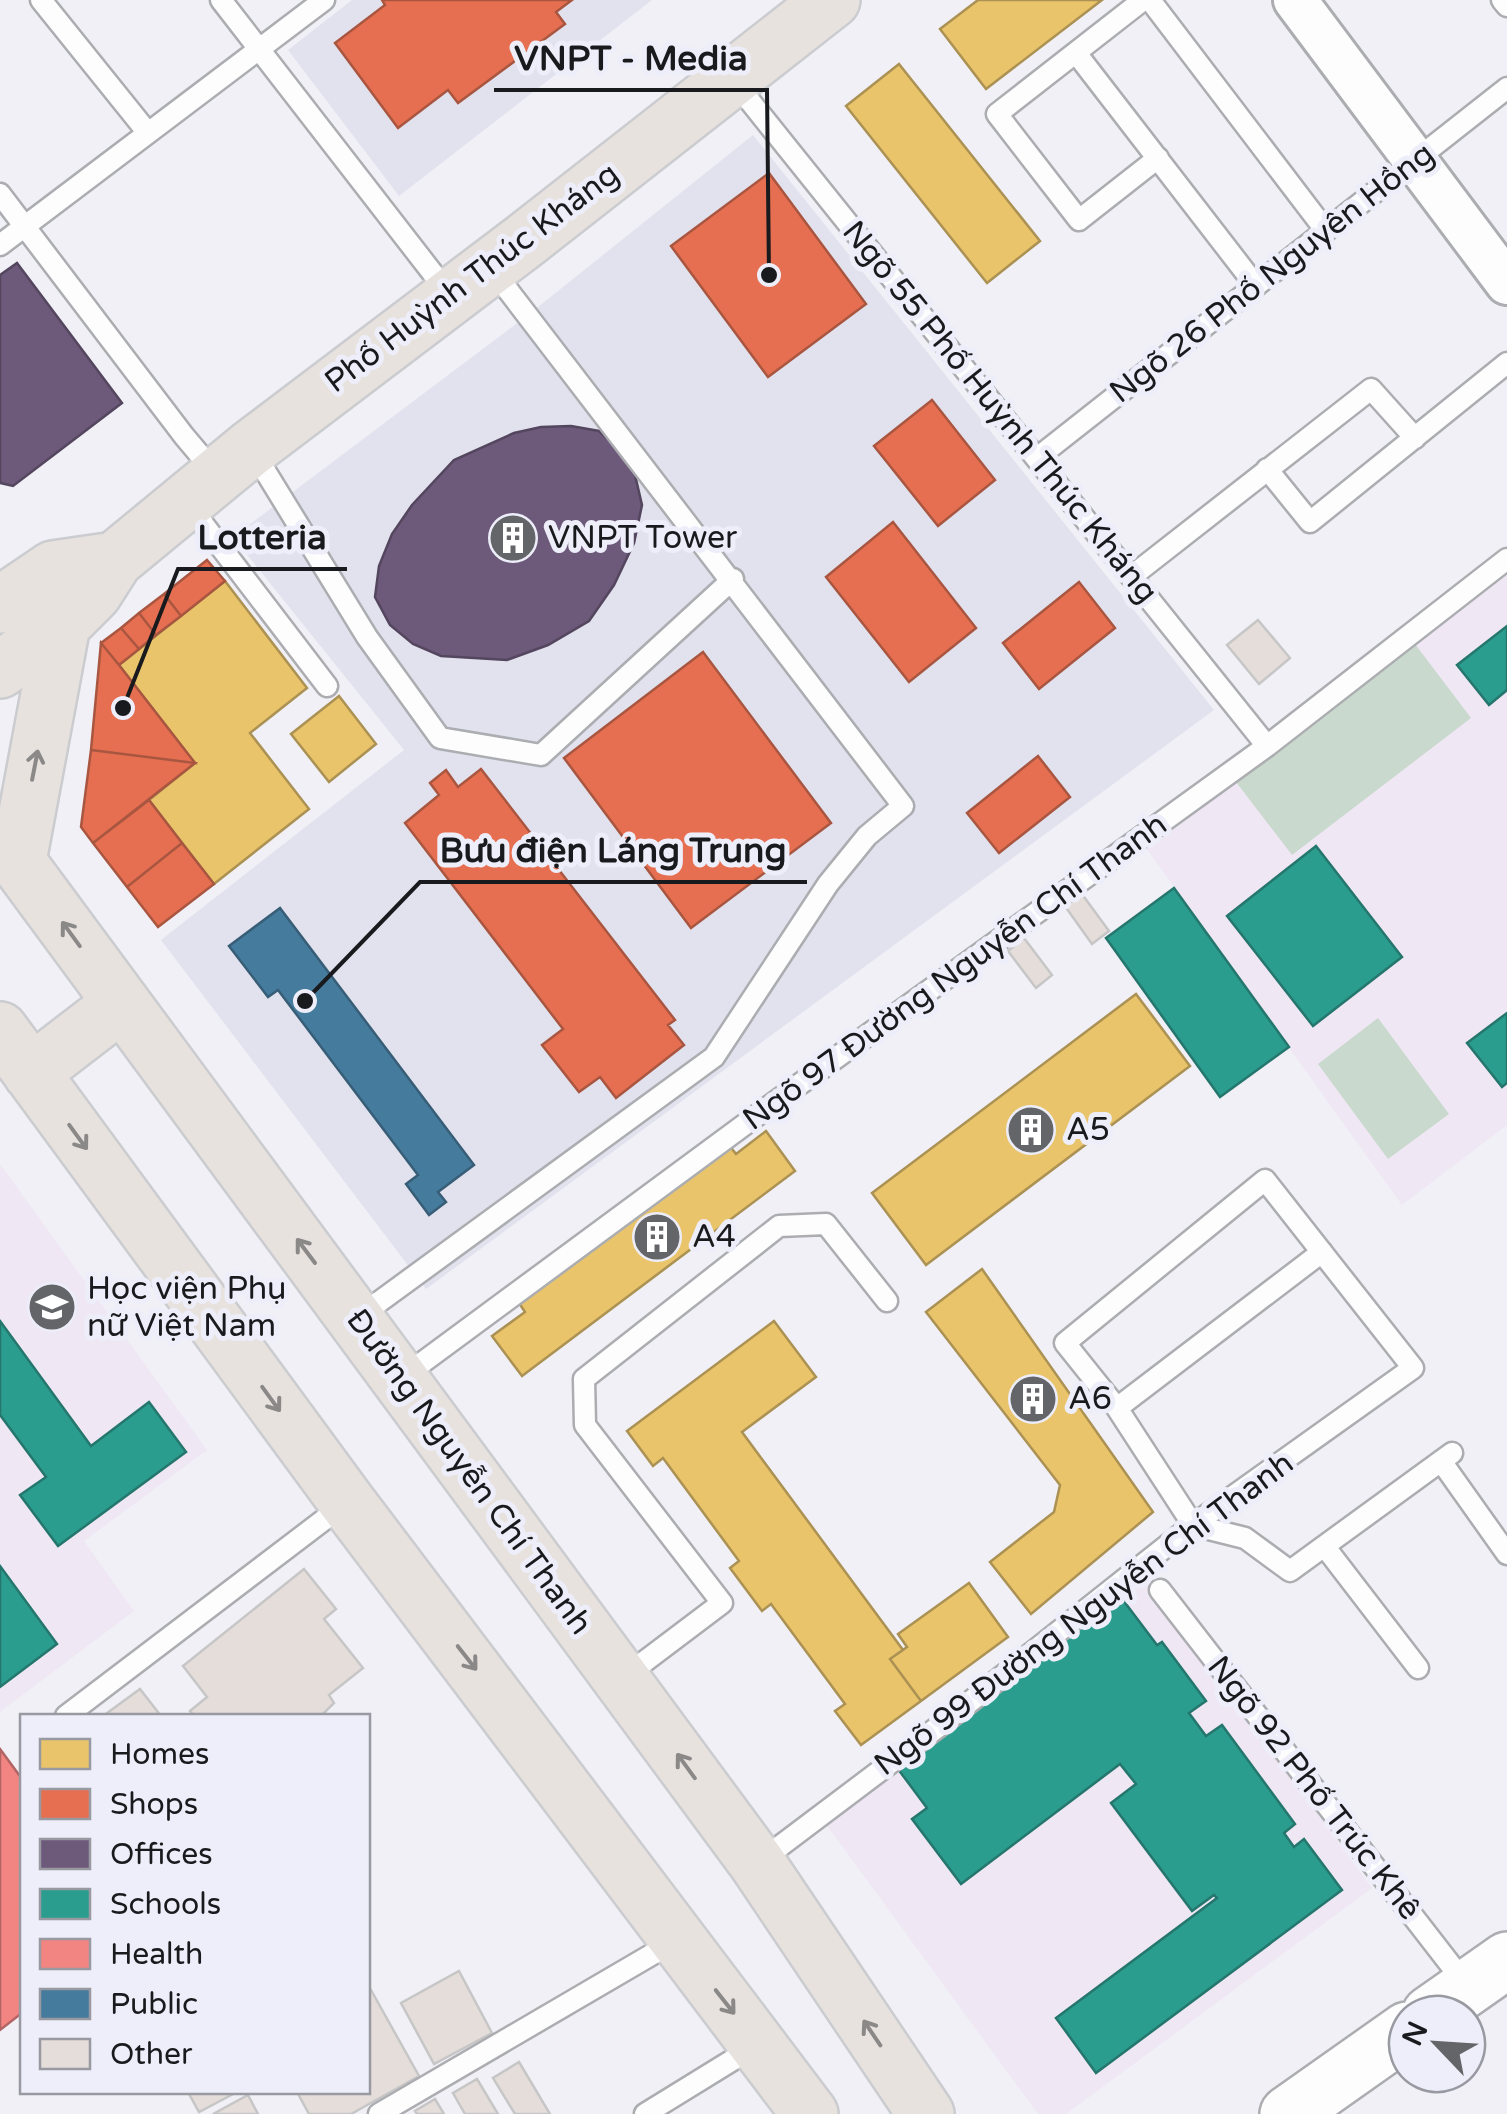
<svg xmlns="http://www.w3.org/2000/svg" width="1507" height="2114" viewBox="0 0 1507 2114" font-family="'Varela Round',sans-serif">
  <rect width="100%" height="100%" fill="#f0f0f6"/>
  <path fill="#e1e2ee" d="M352,0H652L399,196L288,50Z
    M753,135L1214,710L426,1289L161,940L404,750L233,537L528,315Z"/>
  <path fill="#efe7f4" d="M1507,575V1125L1402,1205L1146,848Z
    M0,1164L207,1450L84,1541L134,1611L0,1712Z
    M1138,1570L1372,1888L1066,2114H1038L820,1816Z"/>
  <path fill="#c9d9cd" d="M1415,644L1471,718L1292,855L1236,782Z
    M1378,1018L1449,1114L1388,1159L1318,1064Z"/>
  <path fill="#e9c46a" stroke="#ab9153" stroke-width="2.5" d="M978,0H1102L986,89L940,29Z
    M899,64L1040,241L987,283L846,106Z
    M225,581L307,688L250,733L309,809L214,884L149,800L195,763L119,665Z
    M339,696L376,744L329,782L291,734Z
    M1136,994L1190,1066L926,1265L872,1193Z
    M766,1131L795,1171L522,1376L492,1336L525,1312L519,1303L729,1145L736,1154Z
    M982,1269L1153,1512L1031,1614L990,1562L1054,1512L1060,1485L926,1312Z
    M774,1321L816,1377L742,1432L903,1650L890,1659L921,1701L861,1745L835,1711L845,1704L771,1604L762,1611L730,1568L739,1561L663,1458L653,1466L627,1431Z
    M969,1583L1008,1637L921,1701L890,1659L907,1647L898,1634Z"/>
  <path fill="#e76f51" stroke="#a95641" stroke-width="2.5" d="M382,0H572L556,12L565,24L458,103L448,90L398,128L335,43L385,5Z
    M769,173L866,304L768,377L671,246Z
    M932,400L995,480L938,526L874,446Z
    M893,522L976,628L909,682L826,577Z
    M207,560L225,581L181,616L164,594Z
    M1079,582L1115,628L1039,689L1003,643Z
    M164,594L181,616L156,635L139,613Z
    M139,613L156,635L139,649L121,628Z
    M121,628L139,649L119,665L101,643Z
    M101,643L119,665L195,763L91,750Z
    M703,652L831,823L691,928L564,758Z
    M91,750L195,763L93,843L81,827Z
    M1038,756L1070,797L999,853L967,813Z
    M481,769L675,1020L668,1025L684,1045L616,1098L600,1077L579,1092L542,1045L563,1029L405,823L439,795L430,783L446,770L458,787Z
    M149,800L182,843L127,887L93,843Z
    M182,843L214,884L158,927L127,887Z"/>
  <path fill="#6d597a" stroke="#54465e" stroke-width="2.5" d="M17,263L122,403L13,486L0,483V275Z
    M571,426L599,431L616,447L635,475L642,505L634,543L614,585L589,621L548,645L507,660L441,656L413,644L390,625L375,597L379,566L392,534L412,505L454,460L514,433L541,427Z"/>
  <path fill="#2a9d8f" stroke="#25766d" stroke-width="2.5" d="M1507,626V690L1489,705L1457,665Z
    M1316,846L1402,957L1313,1026L1227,916Z
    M1174,888L1289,1047L1220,1097L1106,938Z
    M1507,1013V1083L1502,1087L1467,1043Z
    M0,1321L91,1446L149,1402L186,1452L58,1546L20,1495L46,1477L0,1415Z
    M0,1566L57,1644L0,1687Z
    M1120,1596L1157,1645L1162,1642L1206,1701L1189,1713L1206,1736L1222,1725L1295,1824L1284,1833L1294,1847L1304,1839L1342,1890L1096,2073L1056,2018L1217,1898L1214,1895L1192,1911L1111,1803L1136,1784L1120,1764L961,1884L912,1819L927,1808L895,1765Z"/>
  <path fill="#f28482" stroke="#b16464" stroke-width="2.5" d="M0,1749L22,1779V2013L0,2030Z"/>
  <path fill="#457b9d" stroke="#385e77" stroke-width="2.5" d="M280,908L474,1165L438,1192L446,1202L429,1215L406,1184L418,1175L278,990L268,997L229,946Z"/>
  <path fill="#e4ddda" stroke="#c7c6c7" stroke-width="2.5" d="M1258,620L1290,658L1259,684L1227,645Z
    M1079,890L1109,931L1092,944L1062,902Z
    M1024,938L1052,975L1036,988L1008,951Z
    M304,1569L336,1609L324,1619L363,1668L329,1695L334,1703L321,1716H194L190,1711L207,1697L183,1666Z
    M140,1689L161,1716H103Z
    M459,1971L492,2033L434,2064L401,2003Z
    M371,1990L419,2076L351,2114H309L297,2092H368V1991Z
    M519,2062L550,2114H515L493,2078Z
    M477,2079L498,2114H465L453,2093Z
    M188,2092H237L199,2112Z
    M248,2095L258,2114H213Z
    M435,2099L444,2114H417L415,2111Z"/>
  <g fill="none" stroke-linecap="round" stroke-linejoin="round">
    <g stroke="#acadb1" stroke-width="25">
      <path id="lane" d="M41,0L148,133
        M221,0L448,293
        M1143,0L997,114L1079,220L1158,158
        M1150,0L1326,231
        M1502,0L1507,6
        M1076,53L1256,286
        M733,80L1267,746
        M0,194L184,436L216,474
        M0,245L324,0
        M251,448L367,637L440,738L541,755L733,579
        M1037,458L1507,88
        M1267,469L1310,522L1507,363
        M187,503L327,686
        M1132,576L1371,389L1415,438
        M357,1318L714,1057L828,884L867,836L903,806L491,268
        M400,1379L782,1097L1267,746L1507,559
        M1117,1408L1322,1252
        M1441,1461L1507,1554
        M1325,1547L1418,1668
        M1160,1590L1467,1986
        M624,1677L722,1603L585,1425L584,1379L779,1226L826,1224L887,1301
        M66,1716L346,1503
        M759,1862L942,1724L1193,1525L1413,1368L1265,1180L1065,1343L1117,1408L1193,1525L1245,1538L1290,1571L1452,1453
        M379,2114L675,1941
        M645,2114L757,2045"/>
    </g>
    <g stroke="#acadb1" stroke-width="48">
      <path id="street" d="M1295,0L1507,283"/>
    </g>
    <g stroke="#acadb1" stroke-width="60">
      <path id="secondary" d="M1430,2014L1507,1960
        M1288,2114L1407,2030"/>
    </g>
    <g stroke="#cbcccf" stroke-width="60">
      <path id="primary" d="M0,605L53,569L115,560
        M0,670L62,625L94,593L115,560L251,448L527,239L832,0
        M0,838L757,1863L926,2114
        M18,861L62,625
        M0,1030L347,1502L810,2114
        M31,1073L122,1003"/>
    </g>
    <use href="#lane" stroke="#fdfdfe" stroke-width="20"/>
    <use href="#street" stroke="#fdfdfe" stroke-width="42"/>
    <use href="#secondary" stroke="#fdfdfe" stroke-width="55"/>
    <use href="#primary" stroke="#e8e2df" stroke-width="55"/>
  </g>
  <defs><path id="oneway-shaft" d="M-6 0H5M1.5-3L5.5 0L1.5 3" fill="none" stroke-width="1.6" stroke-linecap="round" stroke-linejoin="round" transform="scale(2.5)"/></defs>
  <g stroke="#8b8888">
    <use href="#oneway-shaft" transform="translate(35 765) rotate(-79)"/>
    <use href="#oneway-shaft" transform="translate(71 934) rotate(-126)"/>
    <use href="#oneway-shaft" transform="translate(78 1137) rotate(54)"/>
    <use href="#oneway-shaft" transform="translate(306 1251) rotate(-127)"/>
    <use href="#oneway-shaft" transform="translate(271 1399) rotate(54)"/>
    <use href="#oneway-shaft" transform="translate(467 1658) rotate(52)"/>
    <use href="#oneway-shaft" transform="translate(686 1766) rotate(-126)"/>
    <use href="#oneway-shaft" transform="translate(725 2002) rotate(52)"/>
    <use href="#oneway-shaft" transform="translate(872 2033) rotate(-124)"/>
  </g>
  <defs>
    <g id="building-disc" transform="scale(2.5)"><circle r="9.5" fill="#646569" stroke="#edeef9"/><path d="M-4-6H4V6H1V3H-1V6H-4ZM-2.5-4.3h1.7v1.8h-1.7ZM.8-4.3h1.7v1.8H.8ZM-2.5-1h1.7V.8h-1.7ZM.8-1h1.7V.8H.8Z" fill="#fff"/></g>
    <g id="university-disc" transform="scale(2.5)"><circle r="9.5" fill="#646569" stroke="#edeef9"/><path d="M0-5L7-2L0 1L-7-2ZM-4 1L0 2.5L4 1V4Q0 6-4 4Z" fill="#fff"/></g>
  </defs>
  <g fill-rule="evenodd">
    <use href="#building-disc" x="513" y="538"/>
    <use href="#building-disc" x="1031" y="1130"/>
    <use href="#building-disc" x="657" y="1237"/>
    <use href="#university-disc" x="52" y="1307"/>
    <use href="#building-disc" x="1033" y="1399"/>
  </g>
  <g text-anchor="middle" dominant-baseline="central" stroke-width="10" stroke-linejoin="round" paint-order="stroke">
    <g font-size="32" fill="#191a1d" stroke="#edeef9">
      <text transform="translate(1272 273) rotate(-38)">Ngõ 26 Phố Nguyên Hồng</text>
      <text transform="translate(472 278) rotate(-37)">Phố Huỳnh Thúc Kháng</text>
      <text transform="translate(1000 412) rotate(51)">Ngõ 55 Phố Huỳnh Thúc Kháng</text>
      <text transform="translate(955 972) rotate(-36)">Ngõ 97 Đường Nguyễn Chí Thanh</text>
      <text transform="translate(469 1472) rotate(54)">Đường Nguyễn Chí Thanh</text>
      <text transform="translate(1084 1614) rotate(-37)">Ngõ 99 Đường Nguyễn Chí Thanh</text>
      <text transform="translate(1314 1788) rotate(52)">Ngõ 92 Phố Trúc Khê</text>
    </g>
    <g font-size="32" fill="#191a1d" stroke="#edeef9" text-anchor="start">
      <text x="548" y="538">VNPT Tower</text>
      <text x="1066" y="1130">A5</text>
      <text x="692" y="1237">A4</text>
      <text x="87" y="1289">Học viện Phụ<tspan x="87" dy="37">nữ Việt Nam</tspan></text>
      <text x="1068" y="1399">A6</text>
    </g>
  </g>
  <path fill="none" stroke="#191a1d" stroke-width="4" d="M769 275L767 90H494M123 708L178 569H347M305 1001L420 882H807"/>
  <g fill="#191a1d" stroke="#edeef9" stroke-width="4">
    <circle cx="769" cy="275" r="10"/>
    <circle cx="123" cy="708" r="10"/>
    <circle cx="305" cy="1001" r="10"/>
  </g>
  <g font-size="35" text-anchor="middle" font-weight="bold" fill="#191a1d" stroke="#edeef9" stroke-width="10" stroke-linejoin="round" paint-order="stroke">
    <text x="631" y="70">VNPT - Media</text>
    <text x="262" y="549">Lotteria</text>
    <text x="613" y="862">Bưu điện Láng Trung</text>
  </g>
  <rect x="20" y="1714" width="350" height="380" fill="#edeef9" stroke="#9899a1" stroke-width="2.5"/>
  <rect x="40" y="1739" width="50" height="30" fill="#e9c46a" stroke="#9899a1" stroke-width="2.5"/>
  <text x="110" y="1764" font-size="30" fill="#191a1d">Homes</text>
  <rect x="40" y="1789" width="50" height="30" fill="#e76f51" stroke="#9899a1" stroke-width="2.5"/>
  <text x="110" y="1814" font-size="30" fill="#191a1d">Shops</text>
  <rect x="40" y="1839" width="50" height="30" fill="#6d597a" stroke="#9899a1" stroke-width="2.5"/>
  <text x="110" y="1864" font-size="30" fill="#191a1d">Offices</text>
  <rect x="40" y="1889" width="50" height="30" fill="#2a9d8f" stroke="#9899a1" stroke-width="2.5"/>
  <text x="110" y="1914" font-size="30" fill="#191a1d">Schools</text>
  <rect x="40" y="1939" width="50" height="30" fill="#f28482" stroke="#9899a1" stroke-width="2.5"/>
  <text x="110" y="1964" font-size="30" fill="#191a1d">Health</text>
  <rect x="40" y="1989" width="50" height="30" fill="#457b9d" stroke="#9899a1" stroke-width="2.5"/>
  <text x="110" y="2014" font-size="30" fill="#191a1d">Public</text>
  <rect x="40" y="2039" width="50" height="30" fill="#e4ddda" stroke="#9899a1" stroke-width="2.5"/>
  <text x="110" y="2064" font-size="30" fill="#191a1d">Other</text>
  <g transform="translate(1437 2044) rotate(295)"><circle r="48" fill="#edeef9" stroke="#9899a1" stroke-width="2.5"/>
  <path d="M0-8L18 38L0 25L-18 38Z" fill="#646569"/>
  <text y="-15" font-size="28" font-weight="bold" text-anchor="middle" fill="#191a1d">N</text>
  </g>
</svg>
